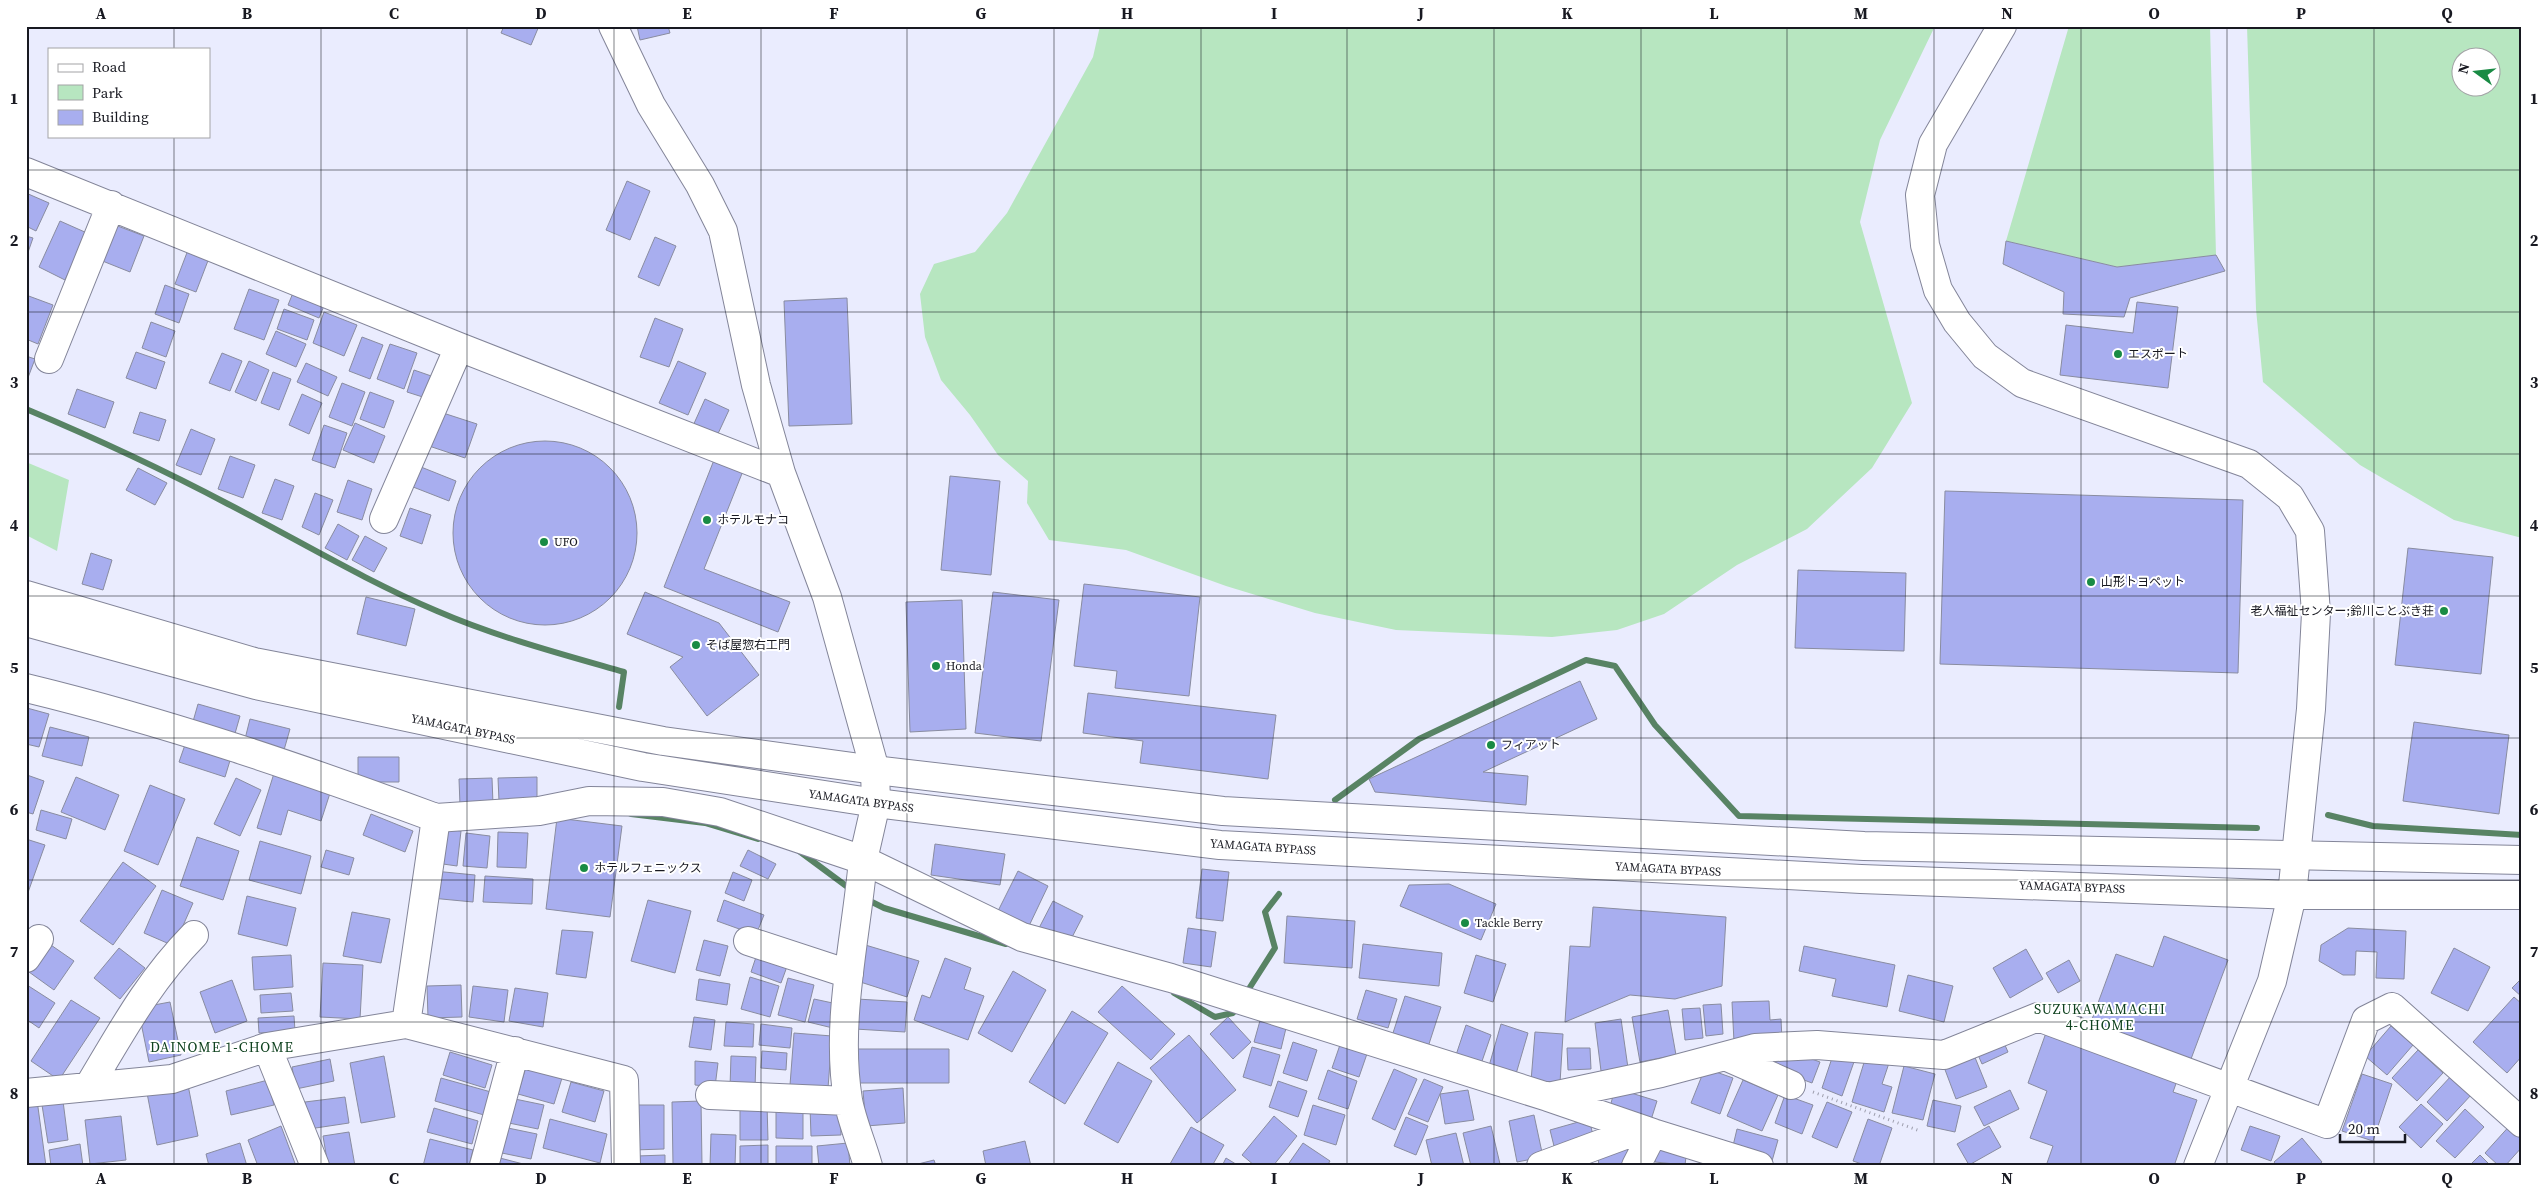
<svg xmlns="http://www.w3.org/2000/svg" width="2548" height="1192" viewBox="0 0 2548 1192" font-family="'Source Serif 4','Noto Sans JP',serif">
  <rect width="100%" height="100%" fill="#eaecfe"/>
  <path fill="#b7e6c0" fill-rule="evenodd" d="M1100,26H1935L1880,140L1860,222L1912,403L1872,468L1807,529L1737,565L1664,614L1617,630L1552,637L1396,630L1315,613L1226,586L1126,550L1049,540L1027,503L1028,481L998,455L970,415L941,380L925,337L920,294L934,264L975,252L1007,213L1093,57Z
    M2069,26H2210L2216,255L2117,267L2006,241Z
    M2247,26H2522V538L2454,520L2360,465L2263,382L2256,309ZM2460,58H2490V88H2460Z
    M26,462L69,480L57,551L26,535Z"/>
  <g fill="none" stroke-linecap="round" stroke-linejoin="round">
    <path stroke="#588364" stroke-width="6" d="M26,409C95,438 162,469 228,504C298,540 364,580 437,611C497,637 561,654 624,672L619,707
      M1335,800L1419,739L1586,660L1615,666L1655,725L1739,816L2257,828
      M631,814L705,823L758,839
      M2328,815L2373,826L2522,835
      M799,851L853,891
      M866,899L884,908L1006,944
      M1174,993L1215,1017L1233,1013L1238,1005
      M1245,995L1275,948L1265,912L1279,894"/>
  </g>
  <path fill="#a8aeef" stroke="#898ca0" d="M504,26H539L531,45L501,33Z
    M637,26H668L670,33L640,40Z
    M627,181L650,191L630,240L606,230Z
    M26,193L49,203L36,231L26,226Z
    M60,221L87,233L65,280L39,267Z
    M115,225L144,236L130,272L100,260Z
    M26,236L33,238L26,258Z
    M655,237L676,246L659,286L638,277Z
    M2006,241L2117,267L2216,255L2225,271L2130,298L2124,317L2063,314L2064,292L2003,264Z
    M188,250L209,258L196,292L175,284Z
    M165,285L189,294L179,323L155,314Z
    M295,288L326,301L319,318L288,305Z
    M249,289L279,300L264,340L234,329Z
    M26,295L53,305L38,344L26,339Z
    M847,298L852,424L789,426L784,301Z
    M2137,302L2178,307L2168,388L2060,375L2066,325L2133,333Z
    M284,309L314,320L307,340L277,329Z
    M324,312L357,325L344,356L313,343Z
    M655,318L683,329L669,367L640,357Z
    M151,322L175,331L166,357L142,348Z
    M276,331L306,344L296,367L266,354Z
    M362,337L383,345L370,379L349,371Z
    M390,344L417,353L404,389L377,379Z
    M136,352L165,362L156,389L126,378Z
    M222,353L242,361L230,391L209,383Z
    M26,356L35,359L26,383Z
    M249,361L269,370L256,401L235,392Z
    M678,361L706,373L688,415L659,403Z
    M306,363L337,377L328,396L297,382Z
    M414,370L437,378L429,399L407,392Z
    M273,372L291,379L279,410L261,403Z
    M342,383L365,392L352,426L329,417Z
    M77,389L114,402L105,428L68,414Z
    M370,392L394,401L384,428L360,419Z
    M302,394L322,403L309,434L289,425Z
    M705,399L729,410L716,438L692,428Z
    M140,412L166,420L159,441L133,433Z
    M440,412L477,424L465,458L429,446Z
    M355,423L385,436L374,463L343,450Z
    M324,425L347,433L335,468L312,460Z
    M191,429L215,439L201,475L176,465Z
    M453 533a92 92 0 1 1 184 0a92 92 0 1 1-184 0Z
    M230,456L255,465L243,498L218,489Z
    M714,460L743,471L704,569L790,602L778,632L664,587Z
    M416,465L456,481L449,501L408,485Z
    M138,468L167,483L155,505L126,490Z
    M950,476L1000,481L991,575L941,570Z
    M275,479L294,486L282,520L262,513Z
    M348,480L372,489L362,520L337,512Z
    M1945,491L2243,500L2238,673L1940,664Z
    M315,493L333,500L319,535L302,527Z
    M410,508L431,515L422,544L400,536Z
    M338,524L359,536L347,560L325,548Z
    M365,536L387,548L374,572L352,560Z
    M2408,548L2493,557L2481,674L2395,665Z
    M91,553L112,560L103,590L82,584Z
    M1798,570L1906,573L1904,651L1795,648Z
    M1084,584L1200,597L1189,696L1115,688L1117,671L1074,666Z
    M645,592L719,623L759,675L707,716L670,667L683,657L627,634Z
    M993,592L1059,600L1041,741L975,733Z
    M366,597L415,609L406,646L357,634Z
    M962,600L966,729L910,732L906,602Z
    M1580,681L1597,719L1483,772L1528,776L1526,805L1375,792L1369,779Z
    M1088,693L1276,715L1268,779L1140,763L1143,741L1083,733Z
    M198,704L240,716L234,737L192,725Z
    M27,708L49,714L39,747L26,744Z
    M250,719L290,729L284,750L245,739Z
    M2414,722L2509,735L2499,814L2403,801Z
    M50,727L89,737L82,766L42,756Z
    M187,739L232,754L225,777L179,762Z
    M358,757H399V782H358Z
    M275,770L332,787L321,821L288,810L281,835L257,828Z
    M27,775L44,781L33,814L26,812Z
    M76,777L119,795L105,830L61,812Z
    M537,777V800L499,801L498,778Z
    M236,778L261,790L240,836L214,824Z
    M492,778L493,804L460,805L459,779Z
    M150,785L185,799L158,865L124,851Z
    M41,810L72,819L66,839L36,830Z
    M371,814L413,831L405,852L363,835Z
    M557,818L622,826L610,917L546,909Z
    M440,828L461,831L457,866L436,863Z
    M498,832L528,833L526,868L497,867Z
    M466,833L490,836L487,868L463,866Z
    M197,837L239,851L223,900L180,886Z
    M26,839L45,845L26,898Z
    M260,841L311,856L301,894L249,880Z
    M935,844L1005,854L1000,885L931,875Z
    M326,850L354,858L349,875L321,867Z
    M748,850L776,864L768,879L740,866Z
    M123,862L156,886L113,945L80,921Z
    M1202,869L1229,872L1223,921L1196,918Z
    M434,871L475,875L473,902L431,898Z
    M1018,871L1048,886L1028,928L997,913Z
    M733,872L752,880L744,901L725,893Z
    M485,876L533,879L532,904L483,902Z
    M1449,884L1496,904L1481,940L1400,906L1409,885Z
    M162,890L193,903L174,946L144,933Z
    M247,896L296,908L287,946L238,934Z
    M648,900L691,911L675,973L631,961Z
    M724,900L764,915L756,935L717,921Z
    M1053,901L1083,916L1069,943L1039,928Z
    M1593,907L1726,917L1722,986L1675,999L1630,995L1565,1022L1570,946L1590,947Z
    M352,912L390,919L381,963L343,956Z
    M1287,916L1355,921L1352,968L1284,963Z
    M1188,928L1216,932L1211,967L1183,963Z
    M2348,928L2406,931L2404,979L2376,978L2377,952L2356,951L2355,975H2343L2319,961L2321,945Z
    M562,930L593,932L586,978L556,974Z
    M2164,936L2228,960L2191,1059L2091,1022L2116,954L2153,967Z
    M704,940L728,946L720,976L696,970Z
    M48,943L74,961L54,990L29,972Z
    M862,944L919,961L907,997L851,979Z
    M1363,944L1442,953L1439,986L1359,978Z
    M1804,946L1895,965L1887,1007L1832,996L1836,979L1799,971Z
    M119,948L145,968L120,999L94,978Z
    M2454,948L2490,967L2468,1011L2431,993Z
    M2026,949L2043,979L2010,998L1993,968Z
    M758,951L789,961L781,983L751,972Z
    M291,955L293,987L254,990L252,957Z
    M1476,955L1506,964L1493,1002L1464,993Z
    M945,958L971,968L964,989L984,996L968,1040L914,1020L922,995L930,998Z
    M2069,960L2080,981L2058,993L2046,973Z
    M323,963L363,965L360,1019L320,1017Z
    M1013,971L1046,990L1012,1052L978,1033Z
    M1908,975L1953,986L1944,1022L1899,1011Z
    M750,977L779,986L770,1017L741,1009Z
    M788,978L814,985L805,1022L778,1015Z
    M2522,978V997L2512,988Z
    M699,979L730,984L727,1005L696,1000Z
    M232,980L247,1021L215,1033L200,992Z
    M27,985L55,1003L39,1028L26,1019Z
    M461,985L462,1017L428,1018L427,986Z
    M473,986L508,990L504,1022L469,1017Z
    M1122,986L1175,1034L1151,1060L1098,1012Z
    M515,988L548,993L543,1027L509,1021Z
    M1366,990L1397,999L1388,1028L1357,1019Z
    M291,993L293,1011L261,1013L260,995Z
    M1405,996L1441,1007L1428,1047L1392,1036Z
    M2514,997L2522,1004V1056L2507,1073L2473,1042Z
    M814,999L842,1005L837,1029L808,1022Z
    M857,999L907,1002L905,1032L855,1029Z
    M71,1000L100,1018L59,1080L31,1061Z
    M1769,1001L1770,1020L1781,1019L1782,1040L1734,1042L1732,1002Z
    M170,1002L181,1055L149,1062L138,1008Z
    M1721,1004L1723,1034L1706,1036L1703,1005Z
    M1700,1008L1703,1038L1685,1040L1682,1009Z
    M1668,1010L1676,1055L1640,1062L1632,1017Z
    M1072,1011L1108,1033L1065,1104L1029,1082Z
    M294,1016L295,1031L259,1033L258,1018Z
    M694,1017L715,1020L711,1050L689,1047Z
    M1228,1017L1251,1042L1233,1059L1210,1034Z
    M1261,1017L1287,1024L1281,1049L1254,1042Z
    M1621,1019L1628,1068L1601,1071L1595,1023Z
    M726,1022L754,1024L753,1047L724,1046Z
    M761,1024L792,1028L790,1048L759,1045Z
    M1501,1024L1528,1033L1516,1074L1489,1066Z
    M1466,1025L1491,1035L1480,1067L1455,1058Z
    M2391,1026L2413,1045L2387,1075L2365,1056Z
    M2047,1030L2178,1078L2173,1092L2197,1100L2174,1166H2046L2053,1146L2030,1138L2047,1091L2028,1083Z
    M1535,1032L1563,1034L1560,1083L1531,1081Z
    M794,1033L832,1036L828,1088L790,1085Z
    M1189,1035L1236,1090L1197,1123L1150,1068Z
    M2001,1036L2008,1052L1982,1064L1975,1048Z
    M1342,1039L1369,1048L1359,1077L1332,1068Z
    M1293,1042L1317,1050L1307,1081L1283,1073Z
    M1252,1047L1280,1055L1271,1086L1243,1077Z
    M1779,1047L1820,1062L1812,1083L1772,1068Z
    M1567,1048H1590L1591,1069L1568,1070Z
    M854,1049H949V1083H854Z
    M2418,1050L2443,1073L2417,1101L2392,1078Z
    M762,1051L787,1053L786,1070L761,1068Z
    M450,1052L492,1065L485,1088L443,1075Z
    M1834,1052L1855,1059L1842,1096L1822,1088Z
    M1974,1055L1987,1087L1956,1099L1944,1067Z
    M384,1056L395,1117L361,1123L350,1063Z
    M731,1056L756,1057L755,1088L730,1087Z
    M1866,1056L1889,1063L1882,1084L1892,1087L1884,1112L1852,1102Z
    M330,1059L334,1081L296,1089L292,1067Z
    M695,1061L718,1063L715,1087L695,1085Z
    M1118,1062L1152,1081L1118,1143L1084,1124Z
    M1904,1066L1935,1074L1923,1120L1892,1113Z
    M526,1067L562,1078L554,1104L518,1094Z
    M1705,1068L1733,1078L1720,1114L1691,1103Z
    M1394,1069L1417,1079L1395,1130L1372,1119Z
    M1328,1070L1357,1081L1348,1109L1318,1099Z
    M2362,1074L2392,1084L2373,1141L2342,1131Z
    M2452,1075L2472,1094L2447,1121L2427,1102Z
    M441,1078L491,1092L484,1115L435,1101Z
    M1424,1079L1443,1087L1428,1122L1408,1114Z
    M268,1080L274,1105L231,1115L226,1091Z
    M1743,1080L1778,1095L1762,1131L1727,1116Z
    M1278,1081L1307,1091L1298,1117L1269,1107Z
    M571,1082L604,1091L595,1122L562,1112Z
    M188,1085L198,1136L157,1145L147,1093Z
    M903,1088L905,1123L866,1126L863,1091Z
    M1615,1088L1657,1101L1650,1123L1609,1111Z
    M1468,1090L1474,1120L1445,1124L1440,1094Z
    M2010,1090L2019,1109L1984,1126L1974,1107Z
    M1785,1095L1813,1105L1802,1134L1775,1123Z
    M345,1097L349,1123L309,1129L305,1102Z
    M510,1098L544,1105L538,1129L504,1122Z
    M37,1100L46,1166H26V1102Z
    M1933,1100L1961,1106L1955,1132L1927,1126Z
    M63,1101L68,1140L48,1143L42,1105Z
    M701,1101L702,1165H673L672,1102Z
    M1827,1102L1852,1112L1837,1148L1812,1137Z
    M767,1104L768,1140H740V1105Z
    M2421,1104L2443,1124L2421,1148L2399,1127Z
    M633,1105H664V1149L633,1150Z
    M1313,1105L1345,1115L1336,1145L1304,1135Z
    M776,1106L803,1107V1139L776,1138Z
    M840,1106L841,1135L811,1136L810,1107Z
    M434,1108L478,1121L472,1144L427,1132Z
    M2465,1109L2484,1127L2455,1158L2436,1141Z
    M1534,1115L1543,1157L1517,1162L1509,1121Z
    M121,1116L126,1160L90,1164L85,1120Z
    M1274,1116L1297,1136L1273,1166H1255L1242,1155Z
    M1406,1117L1428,1126L1416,1155L1394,1146Z
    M550,1119L607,1134L600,1163L543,1148Z
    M1589,1119L1594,1139L1555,1150L1550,1130Z
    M1868,1119L1892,1128L1879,1166H1868L1853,1161Z
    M2513,1122L2522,1130V1147L2505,1166H2499L2485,1153Z
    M281,1126L296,1166H258L248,1140Z
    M1491,1126L1500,1164L1471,1166L1463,1133Z
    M1989,1126L2001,1147L1969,1165L1957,1144Z
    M2250,1126L2280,1136L2271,1161L2241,1150Z
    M503,1127L537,1134L531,1159L497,1152Z
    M1191,1127L1224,1145L1212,1166L1170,1164Z
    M1737,1129L1778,1140L1772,1161L1732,1150Z
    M349,1132L355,1166H328L323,1136Z
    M1456,1133L1464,1166H1432L1426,1140Z
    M711,1134L736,1135L735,1166H710Z
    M2302,1138L2322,1162L2317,1166H2277L2274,1162Z
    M430,1139L473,1150L469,1166H423Z
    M1025,1141L1031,1166H986L983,1151Z
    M240,1143L247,1166H209L206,1154Z
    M848,1143L850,1166H819L817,1146Z
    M1303,1143L1330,1161L1327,1166H1287Z
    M80,1144L83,1166H51L49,1150Z
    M768,1145V1166H740V1146Z
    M776,1146H812V1166H776Z
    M1627,1146L1629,1165L1599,1166L1597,1149Z
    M1657,1146L1687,1149L1685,1165L1655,1162Z
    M665,1155V1166H638L637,1156Z
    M2480,1155L2491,1166H2469Z
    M496,1157L531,1166H494Z
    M1226,1158L1239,1166H1222Z
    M934,1160L936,1166H910Z"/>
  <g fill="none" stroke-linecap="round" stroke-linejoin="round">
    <g stroke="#838599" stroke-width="30">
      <path id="minor" d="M2002,26L1933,144L1920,195L1925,245L1938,290L1957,322L1985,356L2022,383L2249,464L2290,497L2310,531L2316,613L2311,709L2292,895L2272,981L2198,1166
        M26,172L459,347L781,473
        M49,359L111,205
        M384,519L459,347
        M26,688C166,722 301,768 436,818
        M748,941L849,974
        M26,958L39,939
        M406,1024L624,1080L626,1166
        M267,1047L315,1166
        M1725,1056L1791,1085
        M89,1086C122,1031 148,982 194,935
        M26,1093L172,1079L267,1047L406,1024L436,818L539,811L589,801L663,802L720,812L863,860L876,803L875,770L827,597L781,473L756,385L723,231L700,185L651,105L613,26
        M710,1095L848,1101
        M1548,1097L1653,1133L1636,1166
        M1653,1133L1759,1166
        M484,1166L515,1051
        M868,1166C862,1144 852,1122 848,1100C835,1021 856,939 863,860L1022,937L1171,978L1548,1097L1661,1073L1755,1048L1817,1045L1944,1055L2038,1017L2327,1124L2366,1020L2392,1007L2522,1123
        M1541,1166L1641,1129"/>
    </g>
    <g stroke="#838599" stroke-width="30">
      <path id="highway" d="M26,595L254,662L663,741L875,770L1223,811L1864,846L2522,860
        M26,622L256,685L643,767L876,803L1220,845L1861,879L2292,895H2522"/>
    </g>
    <path stroke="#9e9fae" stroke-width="3" stroke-dasharray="1 4" stroke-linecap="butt" d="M1813,1092L1920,1131"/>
    <use href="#minor" stroke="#fff" stroke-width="28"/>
    <use href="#highway" stroke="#fff" stroke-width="28"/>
  </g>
  <path fill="none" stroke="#181921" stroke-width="1" stroke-opacity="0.55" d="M174,26V49M321,26V1166M467,26V1166M614,26V1166M761,26V1166M907,26V1166M1054,26V1166M1201,26V1166M1347,26V1166M1494,26V1166M1641,26V1166M1787,26V1166M1934,26V1166M2081,26V1166M2227,26V1166M2374,26V1166M174,136V1166M26,170H2522M26,312H2522M26,454H2522M26,596H2522M26,738H2522M26,880H2522M26,1022H2522"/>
  <g fill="#198b44" stroke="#fff" stroke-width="2">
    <circle cx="2118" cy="354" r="5"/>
    <circle cx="707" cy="520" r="5"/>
    <circle cx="544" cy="542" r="5"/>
    <circle cx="2091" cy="582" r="5"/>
    <circle cx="2444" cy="611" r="5"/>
    <circle cx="696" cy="645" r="5"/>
    <circle cx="936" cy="666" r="5"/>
    <circle cx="1491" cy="745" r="5"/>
    <circle cx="584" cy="868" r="5"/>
    <circle cx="1465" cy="923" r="5"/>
  </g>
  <g text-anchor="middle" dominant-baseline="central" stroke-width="4" stroke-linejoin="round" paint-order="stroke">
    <g font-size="12" fill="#181921" stroke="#fff" text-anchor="start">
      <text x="2128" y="354">エスポート</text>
      <text x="717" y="520">ホテルモナコ</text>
      <text x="554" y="542">UFO</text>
      <text x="2101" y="582">山形トヨペット</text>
      <text x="2434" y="611" text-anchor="end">老人福祉センター;鈴川ことぶき荘</text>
      <text x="706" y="645">そば屋惣右工門</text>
      <text x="946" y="666">Honda</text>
      <text x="1501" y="745">フィアット</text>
      <text x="594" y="868">ホテルフェニックス</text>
      <text x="1475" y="923">Tackle Berry</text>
    </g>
    <g font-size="12" fill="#181921" stroke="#fff">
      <text transform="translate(463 729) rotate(12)">YAMAGATA BYPASS</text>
      <text transform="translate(861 801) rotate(8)">YAMAGATA BYPASS</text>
      <text transform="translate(1263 847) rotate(4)">YAMAGATA BYPASS</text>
      <text transform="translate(1668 869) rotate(3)">YAMAGATA BYPASS</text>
      <text transform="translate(2072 887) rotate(2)">YAMAGATA BYPASS</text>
    </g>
    <g font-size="14" letter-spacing="1" fill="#0f421f" stroke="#fff">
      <text x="2100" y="1009">SUZUKAWAMACHI<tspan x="2100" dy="16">4-CHOME</tspan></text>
      <text x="222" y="1047">DAINOME 1-CHOME</text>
    </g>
  </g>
  <rect width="2548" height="1192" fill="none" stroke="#ffffff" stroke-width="55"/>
  <rect x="48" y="48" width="162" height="90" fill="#ffffff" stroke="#a3a3a6"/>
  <rect x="58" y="64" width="25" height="8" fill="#ffffff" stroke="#a3a3a6"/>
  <text x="92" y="72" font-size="15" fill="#181921">Road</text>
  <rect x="58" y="85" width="25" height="15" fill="#b7e6c0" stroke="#a3a3a6"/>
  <text x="92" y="98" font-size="15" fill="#181921">Park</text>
  <rect x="58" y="110" width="25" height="15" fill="#a8aeef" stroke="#a3a3a6"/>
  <text x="92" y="122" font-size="15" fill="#181921">Building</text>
  <g transform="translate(2476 72) rotate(285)"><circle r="24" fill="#ffffff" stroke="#a3a3a6"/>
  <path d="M0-4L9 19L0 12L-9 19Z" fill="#198b44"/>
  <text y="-8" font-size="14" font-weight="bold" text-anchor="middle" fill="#181921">N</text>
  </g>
  <path d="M2340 1134v8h65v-8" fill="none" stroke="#181921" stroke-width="2.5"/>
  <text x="2348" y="1134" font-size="15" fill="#181921" stroke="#ffffff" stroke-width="4" paint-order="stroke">20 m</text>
  <rect x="28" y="28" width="2492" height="1136" fill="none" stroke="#181921" stroke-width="2"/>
  <g font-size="16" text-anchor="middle" font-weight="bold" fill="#181921">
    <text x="101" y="19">A</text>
    <text x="247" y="19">B</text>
    <text x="394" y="19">C</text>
    <text x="541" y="19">D</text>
    <text x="687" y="19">E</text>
    <text x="834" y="19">F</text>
    <text x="981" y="19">G</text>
    <text x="1127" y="19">H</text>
    <text x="1274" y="19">I</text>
    <text x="1421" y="19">J</text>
    <text x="1567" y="19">K</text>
    <text x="1714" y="19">L</text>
    <text x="1861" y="19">M</text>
    <text x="2007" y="19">N</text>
    <text x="2154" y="19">O</text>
    <text x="2301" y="19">P</text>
    <text x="2447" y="19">Q</text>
    <text x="14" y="104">1</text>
    <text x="2534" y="104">1</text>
    <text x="14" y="246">2</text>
    <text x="2534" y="246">2</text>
    <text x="14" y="388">3</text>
    <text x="2534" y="388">3</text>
    <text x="14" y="531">4</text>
    <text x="2534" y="531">4</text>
    <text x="14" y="673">5</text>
    <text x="2534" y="673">5</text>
    <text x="14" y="815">6</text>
    <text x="2534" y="815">6</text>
    <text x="14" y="957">7</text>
    <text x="2534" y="957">7</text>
    <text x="14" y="1099">8</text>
    <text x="2534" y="1099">8</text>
    <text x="101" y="1184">A</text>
    <text x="247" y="1184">B</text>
    <text x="394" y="1184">C</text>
    <text x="541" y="1184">D</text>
    <text x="687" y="1184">E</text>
    <text x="834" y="1184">F</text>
    <text x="981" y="1184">G</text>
    <text x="1127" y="1184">H</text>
    <text x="1274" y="1184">I</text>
    <text x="1421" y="1184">J</text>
    <text x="1567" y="1184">K</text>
    <text x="1714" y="1184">L</text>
    <text x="1861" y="1184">M</text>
    <text x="2007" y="1184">N</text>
    <text x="2154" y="1184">O</text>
    <text x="2301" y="1184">P</text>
    <text x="2447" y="1184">Q</text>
  </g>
</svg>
